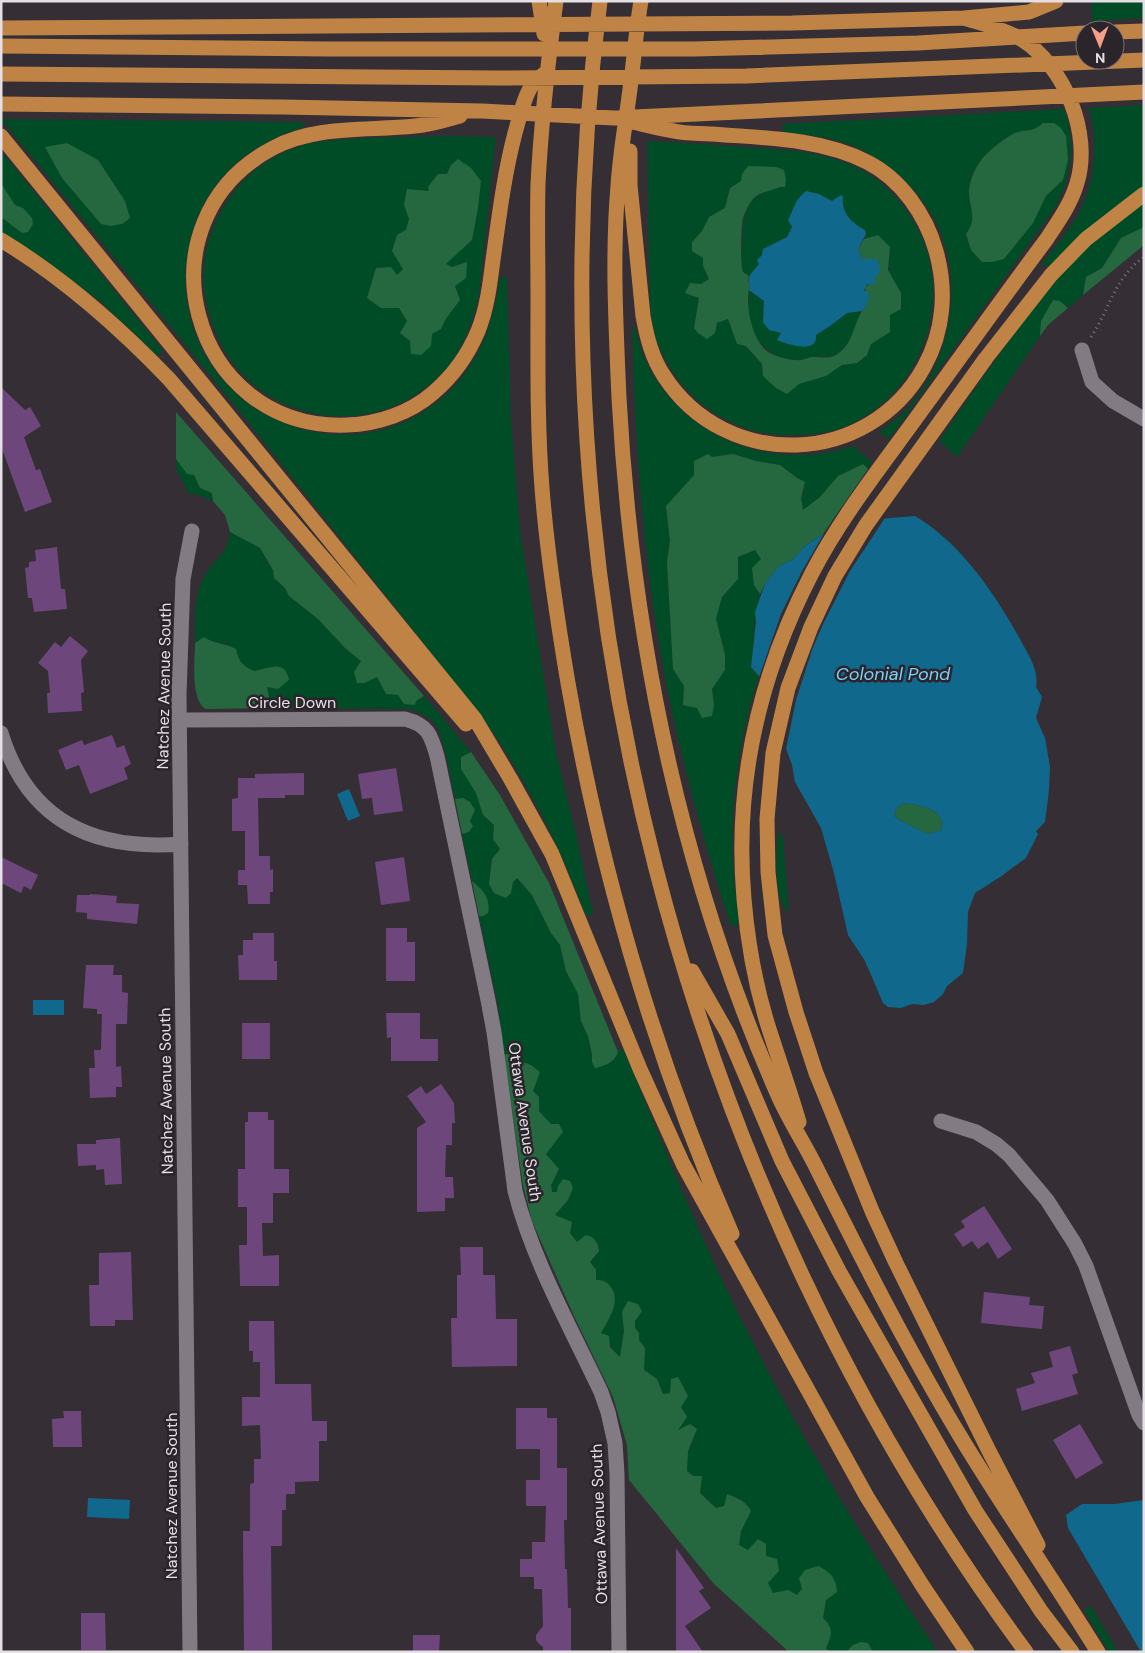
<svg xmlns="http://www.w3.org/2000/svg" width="1145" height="1653" viewBox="0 0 1145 1653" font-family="'DM Sans',sans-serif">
  <rect width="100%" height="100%" fill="#352e35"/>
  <path fill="#004c26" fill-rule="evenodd" d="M1091,1H1144V18L1092,21Z
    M1144,105V186C1109,210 1081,236 1051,266L1041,265C1054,247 1070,230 1080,211C1096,179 1098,142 1089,108Z
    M1064,109C1076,143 1072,171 1058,203L889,439L879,432C890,424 901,416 910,405C954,355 967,271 930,212C914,186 891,165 864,151C840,138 810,135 783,132V124ZM1043,123L1054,189L1046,196L1033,223L992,262H982L971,250L966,235L971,227L973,212L969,192L971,177L982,158L1015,133L1034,130Z
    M1,119L303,122V127C251,144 212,174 194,227C184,254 183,285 189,313C217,437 380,479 461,378C485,349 494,314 500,278L507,277L511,418L520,531L556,752L576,834L593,914L586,916C560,846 526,778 482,717L245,418Z
    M450,136L496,137L479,295C472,324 463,351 442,373C370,448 245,422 212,323C200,286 200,259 215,224C229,191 257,161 292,149C314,140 339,140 362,138C391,137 420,137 450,136ZM451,165L481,181L478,208L472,240L445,264L452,267L466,262L455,286L460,300L445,320L441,329L432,334L410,341L400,333L407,321L399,308L381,307L367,298L375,273L397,275L404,269L398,262L410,219L404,205C422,195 443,186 451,165Z
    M647,141C684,143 721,145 759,148C790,150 820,152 849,164C882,177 908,206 922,238C952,307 919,392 851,424C835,432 817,434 799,435C737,439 681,402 658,344C648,319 650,289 649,262C648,222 648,181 647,141ZM742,181L764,193C741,202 744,224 742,245C741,255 739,262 743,272L749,276L759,264L763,249C787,238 792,237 794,211L822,196L832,201L843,197C842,211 850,224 864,229L866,234L864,239L870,238L890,247L888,270L901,293L890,315V332L871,344L867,355L857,363L842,365L826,376L799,384L763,376L762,364L746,346L737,344L728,319L694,328L701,284L709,279L703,266V258L692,242L702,231L709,217L725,208L730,188Z
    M1,151L163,351L158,356L100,301L40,257L1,232V217L22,233L33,224L31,218L23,208L15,205L2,187Z
    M1144,203V227L1121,238L1102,268L1086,277L1083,295L1068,308L1060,301L1041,321L1040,336L957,457L939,441C985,375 1029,305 1087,248C1105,232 1124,218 1144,203Z
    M749,290L764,301L763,321L770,330L781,333L777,340L798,346L830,326L847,313L862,311C855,324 854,338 844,349C834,360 824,355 812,357C808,358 805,360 800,360C774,361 753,344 749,317C748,309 749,299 749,290Z
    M632,328H635C639,343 643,358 651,371C692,443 775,471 853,446L872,462L868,469L863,464L838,476L820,497L803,510L801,498L804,491L797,478L780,465L756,461L733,454L712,457L708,454L694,461V475L666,506L670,541L667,562L673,669L684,686L683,705H714L712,689L725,670V655L716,619L722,597L738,579V557L755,550L761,559L754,585L760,594C754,618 754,643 751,667L759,676C740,735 730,798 733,860C734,882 737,903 739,925L731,926C694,812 663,694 649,573C639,492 634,410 632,328Z
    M176,459L187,473L194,475L200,488L212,493L213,501L196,494H189L176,469Z
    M230,532L260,548L273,570L274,578L285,588L289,596L318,619L345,648L361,661L364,683L377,677L386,694L398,695L416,701L424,696L471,752L461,757V769L477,793L483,815L494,825L493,839L500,849L492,859L489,884L511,893L513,882L516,878L532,895L551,933L560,945L566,971L578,994L581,1021L588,1036L592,1054V1062L618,1052L617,1050H624C659,1136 694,1223 735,1307C794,1426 863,1542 938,1652H873L853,1645L846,1652H833L826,1649L829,1624L823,1618L826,1600L802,1589L797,1595L788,1590L773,1594L768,1583L766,1556L748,1551L739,1545L741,1531L750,1511L724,1506L716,1508L700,1493L693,1476L687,1470L688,1451L697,1429L678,1431L670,1393L663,1394L657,1379L644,1370L645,1348L639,1340V1333L635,1328V1321L622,1312L624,1331L620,1358L601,1333L609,1320L590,1263L599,1251L577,1242L555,1215L568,1200L557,1192L552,1193L551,1185L559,1169L546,1155L551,1125L539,1111V1097L533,1091L531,1065L504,1055L498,1005L479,916H483L479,887L472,881L462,834L469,832L470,821L475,810L464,798L455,799C451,781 445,740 436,726C430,716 419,712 409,709L265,708L269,697L267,687L275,666L255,671L245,667L226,643H195C195,620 193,596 205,575C216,556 227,556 230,532Z
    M778,832L783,837L789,914C772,897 777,855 778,832Z
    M1091,1606L1118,1652H1109L1084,1610Z"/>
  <path fill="#256840" d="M1043,123H1054L1061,128L1066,136L1068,160L1063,180L1046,196L1033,223L1004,259L992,262H982L971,250L966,234C978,218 969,208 969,191C970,179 975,168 982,159C988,151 1006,137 1015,133C1029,128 1030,134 1043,123Z
    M67,143L98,160L125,201L130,218L122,224L111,226L101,224L62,178L45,147Z
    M458,159L471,168L481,181L478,208L472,240L446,264L452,267L467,262L466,278L455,286L460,300L445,320L441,329L432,334L431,346L421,355L411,354L410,341L400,333L407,321L399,308H381L367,298L376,268L391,267L397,275L403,269L392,251L397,235L406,230L409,219L404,205L407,189L429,191L428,187L438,174H447L451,165Z
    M748,166L776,167L784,170L786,180L785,187H780C773,190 761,192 755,197C750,201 745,212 743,218C741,227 740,264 743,272L749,276L748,280L750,285C744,303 752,346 772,354C781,358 793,361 802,360C806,359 809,357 813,357C820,357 829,359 836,355C856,343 852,320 867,305L865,287L874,279L877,274L862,259L858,249L864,239L878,235L890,247L888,270L901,293V309L890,315V332L871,344L867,355L857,363L842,365L826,376L799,384L787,394L776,388L763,376L762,364L746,346L737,344L728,319L717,323L715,333L707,339L698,333L694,328L699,298L685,293L690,283L701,284L709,279L703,266V258L692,251V242L702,231L709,217L725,208L730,188L741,181L742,174Z
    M1,183L15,205L23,208L32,218L33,224L28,232L22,233L1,217Z
    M1144,227V245L1083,295L1086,277L1102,268L1121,238Z
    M1053,300L1060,301L1068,308L1048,325L1040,336L1041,321Z
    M176,412L424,696L416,701L415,705L404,704L398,695L386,694L377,677L364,683H357L354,672L361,661L345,648L318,619L289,596L285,588L274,578L273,570L260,548L230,532L225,515L213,501L212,493L200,488L194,475L187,474L176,459Z
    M708,454L712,457L733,454L756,461L780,465L797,478L805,482L801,498L803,510L820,497L838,476L863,464L868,469L823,534L805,546L793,559L778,567L765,584L760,594L754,585L752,568L761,559L755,550L738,557V579L722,597L716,619L725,655V670L712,689L714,705L712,716L702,718L697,708L683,705L684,686L673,669L667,562L670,541L666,506L694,475V461Z
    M204,637C214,644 225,643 236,649C238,661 243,666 254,671C270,668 285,659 289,680L278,689L267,687L269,697L265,708L205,709C190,697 195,661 195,643Z
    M471,752L500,795L549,883L618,1052C614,1063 606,1065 595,1068L592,1062V1054L588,1036L581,1021L578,994L566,971L560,945L551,933L532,895L517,878L513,882L511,893L506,898L494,893L489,884L492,859L500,849L493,839L494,825L483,815L476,793L461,769V757Z
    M463,798L470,802L475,810L470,821L473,826L469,832L462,834L455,799Z
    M903,803C918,805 940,807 943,825L941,830L928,834L901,821L894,816L896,809Z
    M472,881C483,890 491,898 488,913L483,916H479Z
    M515,1052L523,1062L531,1065L540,1072L533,1091L539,1097V1111L551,1124H559L563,1132L546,1154L559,1169L551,1185L552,1192H557L558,1186L563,1179L570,1181L573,1188L568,1200L555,1215L572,1222L570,1233L577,1242L586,1235C595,1237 598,1243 599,1251L590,1262L596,1270V1280C602,1280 606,1281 610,1286C622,1300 609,1319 601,1333L609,1336L610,1347L620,1357L624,1331L622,1312L628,1301L638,1304L642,1311L635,1321V1328L639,1333V1340L645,1348L644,1370L657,1379L663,1394L670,1393L671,1379L678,1377L688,1396L681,1407L687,1417L678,1430L690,1424L697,1429L688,1451L687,1471L693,1476H702L700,1493L716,1508L724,1506L727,1494C737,1498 746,1501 751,1511L741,1531L739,1545L748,1550L758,1539L766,1544V1556L777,1559L779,1571L768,1583L773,1593L788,1590L797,1595L802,1589L799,1578L805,1570L818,1566C831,1572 836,1578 837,1592L826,1600L823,1618C835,1630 831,1635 826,1649L833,1652H789L714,1584L629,1480L627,1445L613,1397L574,1316L532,1221L523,1186L504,1055Z
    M861,1642L868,1643L873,1652H846L853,1645Z"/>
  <path fill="#10698d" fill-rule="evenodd" d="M806,191L819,194L832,201L841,195L843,197C841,213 852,223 865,230L866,234L858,249L862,259H877L881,271L874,279L876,285L867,284L864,290L869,294L867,305L862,311L847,313L830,326L816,335C818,355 787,344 777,340L781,333L769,330L763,322L764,301L749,290L750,285C746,276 753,272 759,264L757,260L762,255L763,249L787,237L792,227L788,220C795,207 794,201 806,191Z
    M915,516C962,544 995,594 1021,641C1029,656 1039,670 1036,687L1042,697L1036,718L1045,738L1050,767L1049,790L1045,822L1036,831L1038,834L1026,858L1000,877L975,893L968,912L967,944L963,973L947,986L943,994L934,1002L924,1005L912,1004L901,1008L888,1007L883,1003L865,961L848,935L834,873L821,828L795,782L792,765L759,676L751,667L756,622L755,612L765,584L778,567L793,559L805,546L823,534L866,520ZM903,803C918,805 940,807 943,825L941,830L928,834L901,821L894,816L896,809Z
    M349,789L360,816L348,821L337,794Z
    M33,1000H64V1015H33Z
    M88,1498L130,1500L129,1519L87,1517Z
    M1144,1500V1652H1141L1068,1528L1066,1515L1082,1504H1115Z"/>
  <path fill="#352e35" d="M887,515L850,571L823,624L812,650L796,700L785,754L758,680L781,614L802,571L826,530L842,523L865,517Z"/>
  <path fill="#6d477c" d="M1,387L25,410L30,407L41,426L24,437L36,470L40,469L52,502L25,512L1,446Z
    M57,547L61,589H65L67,609L34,612L32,598H28L25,568L29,567V562L36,561L35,550Z
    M70,636L88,651L81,660L84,692L81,693L82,711L48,713L47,693H50L48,671L38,663L55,642L61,647Z
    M112,735L117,748L124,745L131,764L124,768L128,779L90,794L79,765L66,770L58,750L82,740L84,745Z
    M396,768L403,811L374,815L372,798L362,799L358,774Z
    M304,773V795H285V798H258L259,856H270V870L273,869V892H270V904H248L247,885H238V870H245V831H232V799L238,798V778H255V774Z
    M1,857L38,875L31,890L24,886L21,893L1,883Z
    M404,857L410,901L381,905L375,862Z
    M90,894L117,896L116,903L139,904L137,924L87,919V913L76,912L77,895H90Z
    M386,928H407V942H415V981H386Z
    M253,933H274V961H277V980H239L238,955H243V940H253Z
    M86,965H114L113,975H122V992L128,993L127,1024H116V1067L121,1066L122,1087H116V1097L90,1098L89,1068H95L94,1050H101L102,1014H97V1009L83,1008Z
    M386,1013H420V1039H438V1061H391V1037L387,1038Z
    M242,1023H270V1059H242Z
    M441,1084L454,1103L455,1123H452V1145H446L445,1177H453L454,1198H445V1211L417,1212V1128L426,1122L407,1096L421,1086L426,1094Z
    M248,1112H268V1120H274V1169H289V1193H273V1223H262L263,1256L279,1255V1286H240L239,1245H247V1207H238V1169H245V1122H248Z
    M120,1138L122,1184L105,1185L104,1169L96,1170V1165L78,1166L77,1144H96V1140Z
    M984,1206L1012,1249L998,1259L988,1242L978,1249L972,1241L963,1247L954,1234L965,1227L961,1221Z
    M460,1247H483V1275H495L496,1319H517V1366L452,1367L451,1318H457V1275H461Z
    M131,1252L133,1320H115V1326H90L89,1285H99V1253Z
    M984,1292L1030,1297L1029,1305L1044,1306L1042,1329L981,1323Z
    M249,1321H274L275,1384H311L312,1421H327V1441H319V1481L295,1482V1494H286V1510H282V1546H271L272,1650H244L243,1531H250V1484L254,1483V1459H261L260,1425L242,1426V1397H260V1362H253V1351H249Z
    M1070,1346L1078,1373L1072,1375L1078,1394L1022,1411L1016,1389L1035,1383L1031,1373L1053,1367L1049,1352Z
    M516,1408H547V1418H557V1468H567V1520H564L565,1569H567L568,1608H571V1652H543V1647L539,1644L536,1640V1635L543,1626L542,1589H534V1577H520V1559H532V1542H545L546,1506H526V1480H540V1449H516Z
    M63,1411H81L82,1447H53L52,1419L64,1418Z
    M1080,1424L1103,1463L1076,1479L1053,1440Z
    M676,1548L704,1588L699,1591L711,1608L685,1626L703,1652H676Z
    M81,1613H105L106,1650H81Z
    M413,1635H440L439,1652H413Z"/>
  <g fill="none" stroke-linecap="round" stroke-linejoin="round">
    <path stroke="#7f797f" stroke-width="3" stroke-dasharray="1 4" stroke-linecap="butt" d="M1091,337C1110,309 1114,278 1144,257"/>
    <path stroke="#837b83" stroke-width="15" d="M1082,350L1092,382L1113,401L1144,419
      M179,720L405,719C428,725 431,735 437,756L488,1000L494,1032L515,1191C533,1261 570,1326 601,1392L608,1412L615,1443L617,1474L619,1652
      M1,733C28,821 93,851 181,844
      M941,1121L976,1132L996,1144L1009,1155L1047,1200L1075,1244L1086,1266L1139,1415L1144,1423
      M190,1652L179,695L183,579L192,531"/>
    <path stroke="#c08346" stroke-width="15" d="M539,1L544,34
      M556,1C548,62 541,123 538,184C537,222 538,260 538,298C538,361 537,425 542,488C547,553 557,618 568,683C601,872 655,1058 732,1234
      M600,1C526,578 680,1183 1026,1652
      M641,1C636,30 634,60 630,89C626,121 620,153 618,186C612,255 616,328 619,398C632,638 680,872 777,1093C788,1119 805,1144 818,1171C863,1261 908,1350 960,1436C1004,1509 1053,1579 1098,1652
      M1,28L792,23L964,18L1029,12L1056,1
      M1115,32L1144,31
      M1,46L328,49H694L918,43L1085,33
      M1,74L496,78L746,76L1144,60
      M1,104L283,107L482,111L614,118L1144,92
      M460,116C445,120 430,125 415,126C367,131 316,125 273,148C134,221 190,431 347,425C378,424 410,413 433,393C453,376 468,355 478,331C487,309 490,284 493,260C499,217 504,175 515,133C519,120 524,95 533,84C536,81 540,77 544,74
      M1,136L475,719L510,778L552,854L640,1069L683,1164L867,1497L922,1585L967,1652
      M630,151V185L643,316C647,338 652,358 664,376C726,472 869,467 924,367C944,331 947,290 936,251C926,215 901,179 867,162C820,138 763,138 712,134C699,133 686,134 674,131C660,129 646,125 632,122
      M1,240C64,278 119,327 169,379L466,724
      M692,971L728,1034L782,1161L839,1271L975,1510L1041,1611L1072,1652
      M799,1122C791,1094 781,1066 772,1038C757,994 748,946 744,899C734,784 759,675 812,573C842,515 884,463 922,410C963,354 1004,296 1046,240C1058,222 1071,204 1077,183C1092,134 1065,66 1021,39C1004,29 983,24 964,18
      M1038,1545L989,1451L896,1263L872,1211L816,1073L796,1012L775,935L768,872L767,819L773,753L788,688L811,627L835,576L866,525L986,358L1051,275L1086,239L1144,194"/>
  </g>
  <g text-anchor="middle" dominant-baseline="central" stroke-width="5" stroke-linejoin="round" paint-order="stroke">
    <g font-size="16" fill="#e4e0e4" stroke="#2b242b">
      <text transform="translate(164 686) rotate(-89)">Natchez Avenue South</text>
      <text x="292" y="702">Circle Down</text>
      <text transform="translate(166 1091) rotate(-91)">Natchez Avenue South</text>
      <text transform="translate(525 1122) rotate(82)">Ottawa Avenue South</text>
      <text transform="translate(171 1496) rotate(-90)">Natchez Avenue South</text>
      <text transform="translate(599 1524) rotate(-92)">Ottawa Avenue South</text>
    </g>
    <g font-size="18" font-style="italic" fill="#7bcef7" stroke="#2b242b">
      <text x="893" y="674">Colonial Pond</text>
    </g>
  </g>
  <rect width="1145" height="1653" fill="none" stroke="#e4e0e4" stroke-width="5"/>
  <g transform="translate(1100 45) rotate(179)"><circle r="24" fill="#2b242b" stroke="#756f75"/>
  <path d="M0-4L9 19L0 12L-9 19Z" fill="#f49e89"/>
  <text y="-8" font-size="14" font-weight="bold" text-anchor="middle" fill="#e4e0e4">N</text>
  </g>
</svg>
